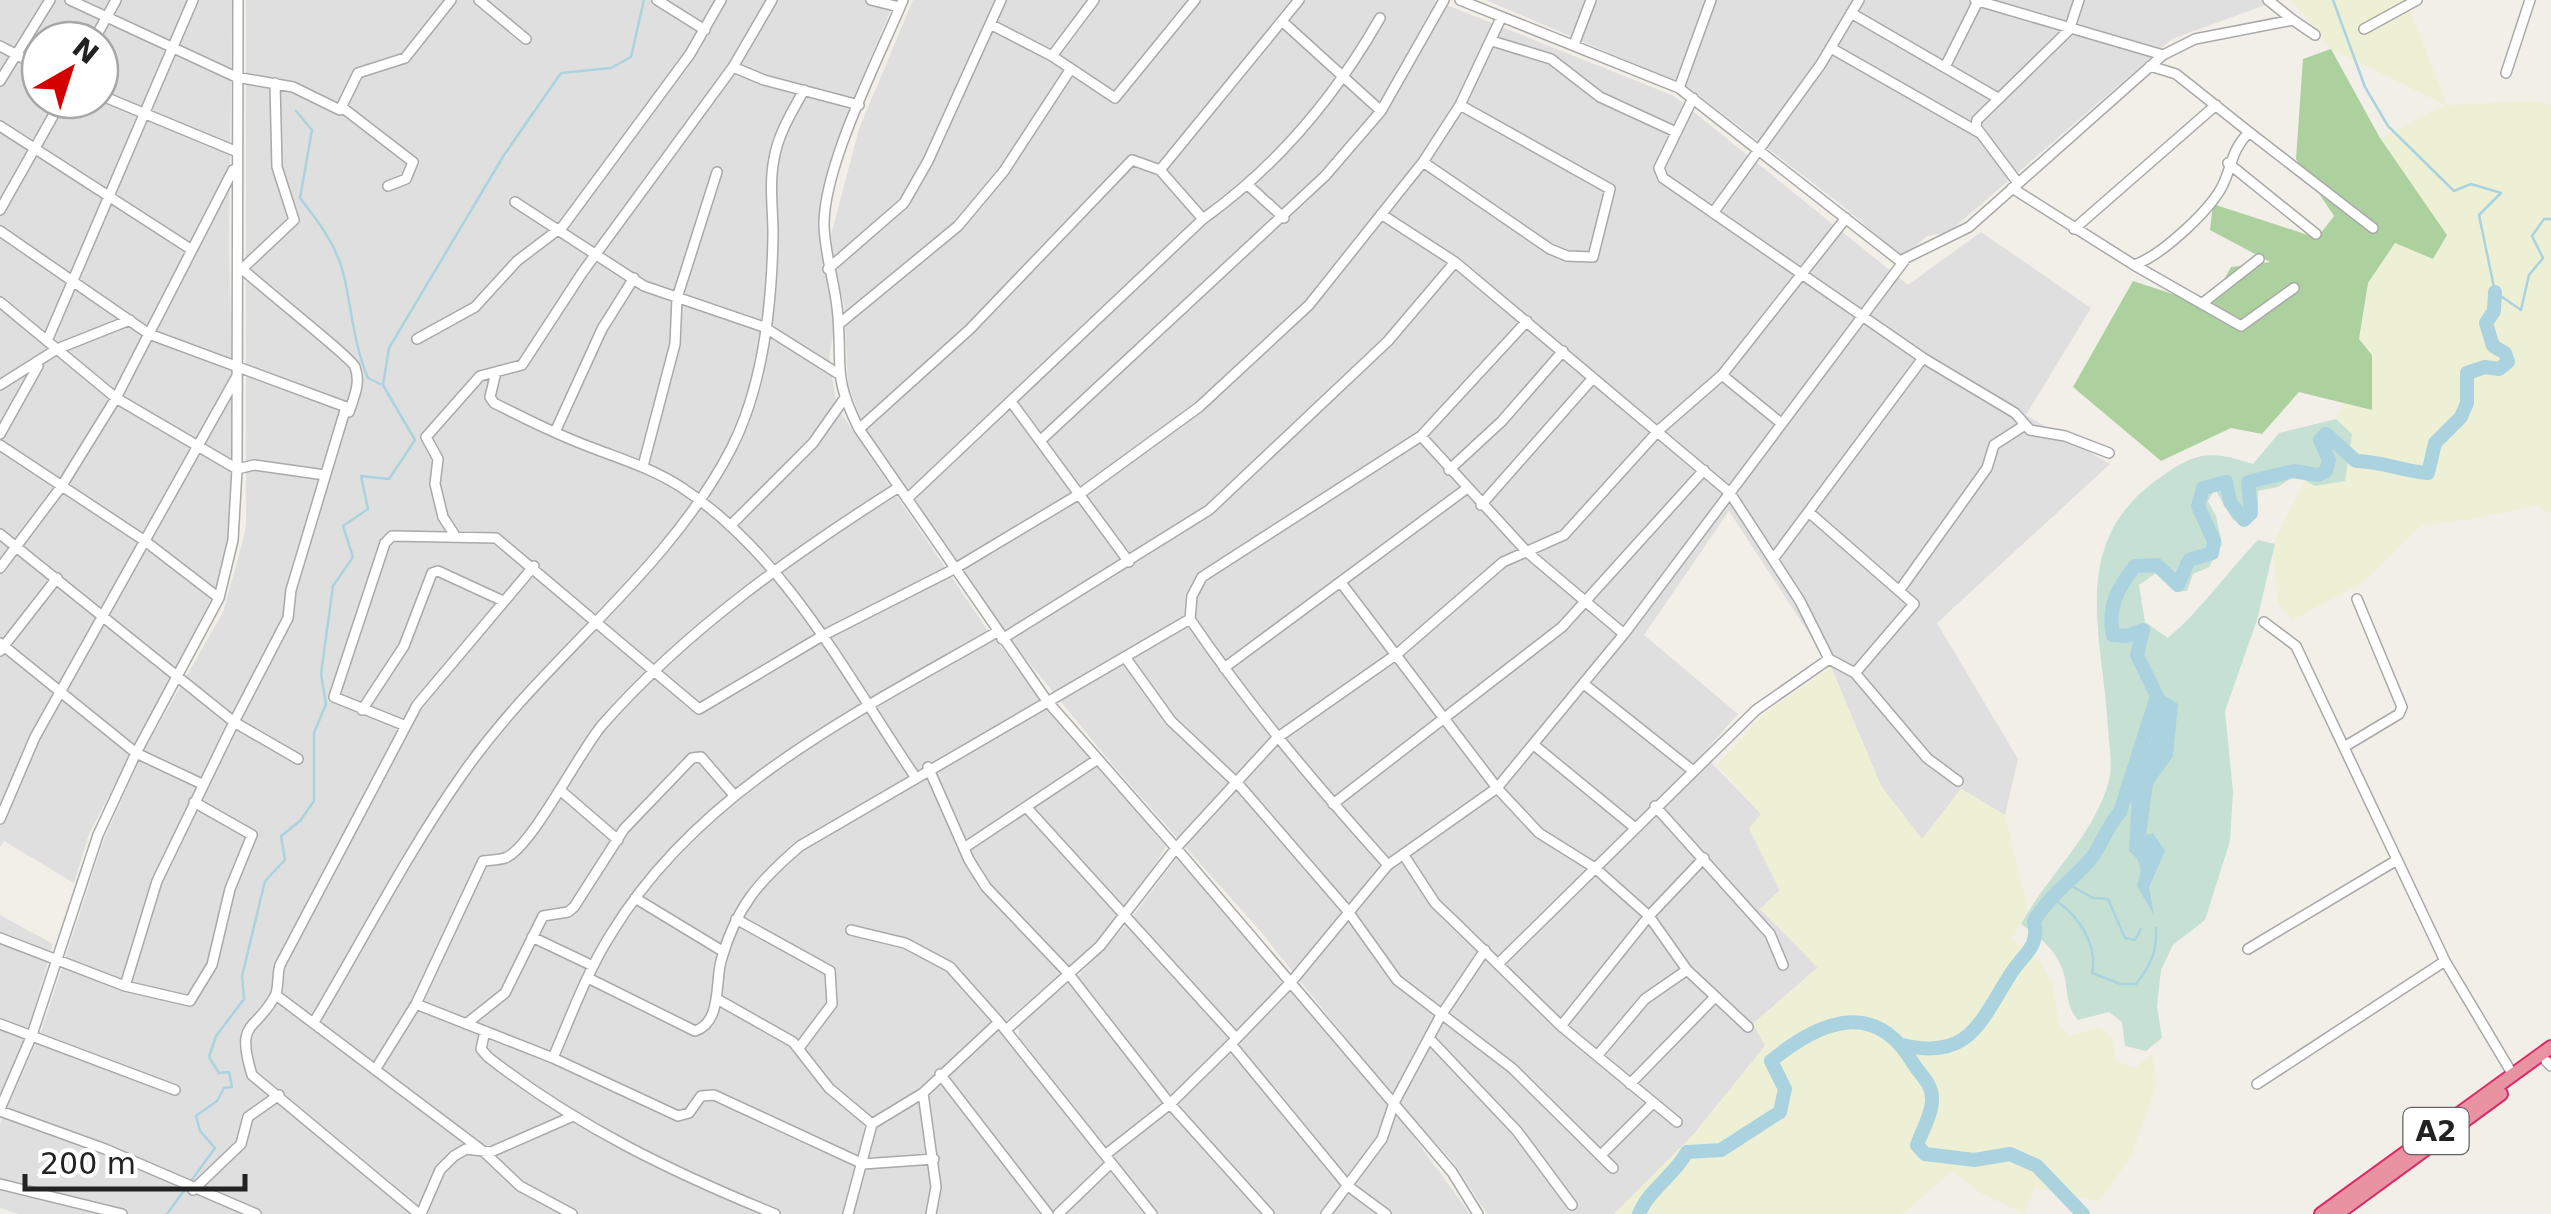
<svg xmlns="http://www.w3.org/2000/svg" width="2551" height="1214" viewBox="0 0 2551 1214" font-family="'DejaVu Sans',sans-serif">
  <rect width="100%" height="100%" fill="#f2efe9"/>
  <path fill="#e0dfdf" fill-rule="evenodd" d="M0,0H232L229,252L235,458L229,537L216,590L89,834L74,883L4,841L0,847ZM40,40H100V100H40Z
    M246,0H895L856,92L823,192L819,220L835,324L829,357L837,407L988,631L1166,847L1135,896L1096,942L997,1029L1144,1214H19L0,1208V1124L41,1032L104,839L143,752L223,612L241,548L246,525Z
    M913,0H1434L1674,96L1908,285L1981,232L2091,308L2026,415L2110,464L1937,623L2018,759L2005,815L1961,789L1922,840L1881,786L1831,667L1729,511L1644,635L1738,714L1703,754L1762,815L1749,828L1780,890L1761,909L1818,967L1754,1023L1765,1046L1694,1134L1614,1214H1487L1454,1163L1388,1091L1261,932L1116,769L1001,628L866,432L848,385L844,304L834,272L831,235L859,129Z
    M1486,0H2263L2268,4L2172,39L1949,232L1927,236L1902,258L1848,210L1688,87Z
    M1178,856L1392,1107L1470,1214H1159L1019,1039L1018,1024L1080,974L1127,924Z
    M0,915L53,944L28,1031L0,1100Z"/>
  <path fill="#eef0d5" d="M2291,0H2406L2447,105L2535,101L2551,105V514L2537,505L2474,519L2422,525L2361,584L2292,620L2278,604L2272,545L2344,403L2372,409L2359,340L2368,283L2395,243L2447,235L2380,138L2445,105L2331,49Z
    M1831,667L1881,786L1922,839L1961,789L2005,815L2028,910L2012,939L2039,960L2053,983L2058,1023L2069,1036L2099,1027L2112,1038L2116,1062L2136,1067L2152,1053L2157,1084L2132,1155L2099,1202L2035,1187L2025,1214L1982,1194L1952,1172L1902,1214H1614L1694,1134L1765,1046L1753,1024L1818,968L1760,909L1780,890L1749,828L1761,814L1717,765L1762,715Z"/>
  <path fill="#add19e" d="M2331,49L2380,138L2447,235L2433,259L2395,243L2368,283L2359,339L2372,355V410L2299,392L2262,434L2231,428L2161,461L2073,387L2133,281L2209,306L2231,267L2270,262L2210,230L2213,204L2317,238L2334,216L2296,159L2303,59Z"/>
  <path fill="#c6e0d4" d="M2336,419L2352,434L2345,481L2315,486L2296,475L2278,487L2258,491V508L2248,526L2233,520L2215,489L2208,501L2216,516L2222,544L2209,567L2193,574L2187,591L2175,592L2156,573L2139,585L2145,622L2168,638C2202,609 2227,572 2258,540L2275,544L2257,620L2225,711L2233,792L2230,841L2205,920L2173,945L2161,970L2157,1006L2162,1038L2146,1051L2125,1046L2122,1022L2109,1012L2078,1020C2063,1002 2070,986 2061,966C2053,946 2037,936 2021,924C2048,875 2093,837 2109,781C2113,766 2109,744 2108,728C2103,637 2068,545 2155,481C2195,452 2207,449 2253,464L2279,433Z"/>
  <path fill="#aad3df" d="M2160,693L2178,704L2173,756L2153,784L2146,835L2153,833L2165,851L2149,887L2154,915L2137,886C2142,870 2143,862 2129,851L2133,773L2150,743Z"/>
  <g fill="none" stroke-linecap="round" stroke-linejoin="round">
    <path stroke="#aad3df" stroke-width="2.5" d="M2333,0L2365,87L2388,126L2454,191L2471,184L2501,193L2479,215L2495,292L2521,310L2529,275L2543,258L2532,236L2544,219H2551
      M296,111L312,130L300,198C318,221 335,243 343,272C352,308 353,343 368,378L380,384
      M2068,884L2093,898L2108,899L2125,938L2135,940L2141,929
      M2058,902C2080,918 2098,946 2092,973L2121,984H2136C2151,965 2157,952 2156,928
      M167,1214L215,1148L200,1131L196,1116L217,1101L224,1088L232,1087L229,1072L219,1073L209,1057L216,1036L244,999L242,976L265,881L285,860L281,836L300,821L314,801V733L326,704L321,674L333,586L353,557L343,526L368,509L361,476L389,479L415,440L383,385L389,348L504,155L561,73L611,68L631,57L644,0"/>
    <path stroke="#aad3df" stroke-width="14" d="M1903,1045C1969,1061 1980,1022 2010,975C2023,953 2040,949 2034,921C2049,896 2071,881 2089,861C2102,846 2106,827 2120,812L2157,696L2137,655L2143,630L2127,636L2113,635C2107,608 2118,587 2135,566L2157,565L2178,585L2189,560L2212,553L2214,541L2198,506L2203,488L2226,482L2230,502L2244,520L2251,513L2248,482L2293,471L2318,475L2326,471L2329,460L2320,440L2326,434L2356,461C2386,462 2401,471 2428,473L2435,443L2461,417L2467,403V373L2485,367L2499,369L2508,362L2505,353L2493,346L2486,323L2494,311L2495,292
      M1639,1214C1650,1188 1674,1176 1687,1152L1721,1150L1780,1112L1785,1089L1771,1061C1816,1024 1872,997 1911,1060C1919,1074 1933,1083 1932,1100C1932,1114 1922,1131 1917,1145L1925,1154L1974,1160L2010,1154L2037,1166L2083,1214"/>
    <g stroke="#a9a9a9" stroke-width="12">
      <path id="minor" d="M70,0L236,77L293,87L340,110L358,73L405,58L451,0
        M479,0L526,39
        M657,0L705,30
        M871,0L899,7
        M903,0C879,58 823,166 824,226C825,257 836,286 838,317C842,370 833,377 859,429L1047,701L1176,848L1100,946L1006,1030
        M1460,0L1679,88L1900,261L1969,227L2163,55L2195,39L2293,20L2315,35
        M1975,0L2163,55
        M2268,0L2293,20
        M1851,13L1996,97
        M1283,22L1381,111
        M990,24L1052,56L1115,98L1195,0
        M2364,29L2417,0
        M94,40L116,0
        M1492,41L1551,59L1600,97L1676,132
        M1575,42L1591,0
        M0,46L40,67
        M1831,48L1980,133
        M1052,56L1094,0
        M733,67L764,80L859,105
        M1945,67L1978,1
        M2506,73L2530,0
        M0,81L50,0
        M1679,88L1711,0
        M100,95L235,151
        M1693,98L1659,168L1663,178L1923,358L2015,413L2030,430L2065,436L2109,453
        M343,108L413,162L406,179L388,186
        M0,126L192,250
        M2249,132L2373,228
        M1423,162L1550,249L1567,256L1593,257L1610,189L1460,105
        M2228,163L2316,234
        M1160,170L1299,0
        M2018,183L1976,127L1977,120L2069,30L2079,0
        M1249,186L1284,218
        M2012,188L2134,265C2161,256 2215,207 2225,180C2233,160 2233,149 2249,132L2176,74L2150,66
        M515,202L644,286L764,327L837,373
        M0,210L62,100
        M1713,213L1821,64L1859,0
        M1381,214L1455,262L1730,493L1800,601L1829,659L1855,673L1927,758L1958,781
        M2074,229L2216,105
        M0,231L149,334L346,407L291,590L288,618L234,722L298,759
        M238,265C256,283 352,358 355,367C361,383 354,397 349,412
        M2134,265L2241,326L2294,288
        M242,269L294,220L277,167L275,83
        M828,269L904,203L928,161L1001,0
        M0,302L116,398L237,469L254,465L325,475
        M2204,302L2259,259
        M839,324L958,226L1004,171L1070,70
        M417,339L475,307L517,261L563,226L690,54L721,0
        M47,341L193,0
        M496,372L490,397L494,403C528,420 562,437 598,450C627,461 655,470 681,487C784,554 847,676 914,775
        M1722,375L1781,423
        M0,385L57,349L130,320
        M1012,403L1129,562
        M859,429L970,329L1132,160L1160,170L1203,219
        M555,432L602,329L634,278
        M0,434L38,366
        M1421,436L1527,552L1624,634
        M1041,440L1325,176L1381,111L1444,0
        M0,445L145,541L219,598
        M643,466L675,344L677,298L717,172
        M1449,470L1502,421L1563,351
        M907,499L1203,219C1277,166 1335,97 1380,18
        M1481,505L1593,378
        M1811,514L1914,604L1855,673
        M730,526L813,443L844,399
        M0,534L234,722L157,881L125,986
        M454,534L443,517L435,484L438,459L426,437L480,376L522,365L582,273L733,67L772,0
        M1774,558L1923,358
        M0,568L61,487L116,398L233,170
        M1342,584L1497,788L1539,833L1595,868L1649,916L1687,970L1748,1027
        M1899,591L1987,468L1994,445L2025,425
        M2264,622L2296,646L2445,961L2513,1075
        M1002,639L1209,510L1388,341L1455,262
        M0,643L136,753L202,784
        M0,651L57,578
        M1125,657L1171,721L1239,785L1347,910L1397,980L1512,1068L1613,1168
        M1224,668L1466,489
        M1584,684L1692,770
        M362,710L404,646L432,573L438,571L503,601
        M406,726L334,697L385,543L392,536L496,538L699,709L822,636L956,568L1081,493L1199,407L1309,305L1423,162L1460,105L1501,18
        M1534,745L1634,827
        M2344,747L2399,714L2402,707L2357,599
        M928,767L969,860L986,887L1068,973L1170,1104L1269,1214
        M560,790L618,840
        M1333,804L1562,627L1704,470
        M1655,806L1770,934L1783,965
        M1028,809L1236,1038
        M0,819L35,737L237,376
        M964,848L1098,759
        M1403,854L1435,903L1460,927L1561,1026L1677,1122
        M1388,865C1317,786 1249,706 1190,619L1192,596L1202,577L1421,436L1527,321
        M635,898L724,952
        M736,919L830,971L832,1004L799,1048
        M851,930L905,943L950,967L999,1022L1152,1214
        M532,937L593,966
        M0,938L125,986L190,1001L212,965L230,889L252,835L194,802
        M2248,949L2397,860
        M1500,962L1756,710L1829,659
        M590,979L695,1031C722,1022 715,983 721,961C736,907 759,881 800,846L1190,619
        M276,995L483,1151L520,1186L572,1214
        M717,999L793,1042L829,1088L872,1124
        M416,1004L553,1058L678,1116L689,1113L701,1096L714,1095L863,1164L934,1159
        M314,1022C363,940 407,853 462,775C542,659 665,576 731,449C763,387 772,303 773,234C773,209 769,184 774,159C778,134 792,112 804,90
        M0,1024L175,1090
        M466,1024L505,993L543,916L568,912L574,907L624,829L692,758L701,757L734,795
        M1561,1026L1649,916L1704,858
        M485,1031L481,1049L488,1057C576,1126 672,1172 775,1214
        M1429,1038L1517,1131L1572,1205
        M1231,1044L1348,1186L1386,1214
        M1597,1056L1645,999L1687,970
        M553,1058C571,1016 587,972 611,934C699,789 856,713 997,632
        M2546,1061L2551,1066
        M375,1070L416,1004L483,861C490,860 499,860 505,858C531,849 580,750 603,724C687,629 792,555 899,487
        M940,1074L1048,1214
        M1630,1084L1715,997
        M2257,1084L2445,961
        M923,1093L936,1187L931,1214
        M0,1109L32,1035L98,835L136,753L219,598L233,540L237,469L238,0
        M0,1111L105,1149L256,1214
        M1105,1155L1170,1104L1231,1044L1292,981L1388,865L1497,788L1624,634L1904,261
        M1601,1155L1653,1103
        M0,1184L122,1214
        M193,1190L241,1144L248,1117L279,1095
        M419,1214L252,1075C235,1019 255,1033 275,996C279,989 277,973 280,965L417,705L534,566
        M421,1214L440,1170L454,1156L466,1149L491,1152L571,1117
        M848,1214L872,1124L923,1093L999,1022
        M1058,1214L1111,1163
        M1326,1214L1382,1139L1394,1103L1440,1017L1485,950
        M1478,1214L1452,1172L1176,848L1277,738L1397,654L1503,562L1564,535L1659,430L1722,375L1846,218"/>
    </g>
    <g stroke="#dc2a67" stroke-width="16">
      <path id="highway" d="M2321,1214L2551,1047
        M2337,1214L2501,1094"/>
    </g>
    <use href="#minor" stroke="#fff" stroke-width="9"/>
    <use href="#highway" stroke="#e892a2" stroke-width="12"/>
  </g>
  <g text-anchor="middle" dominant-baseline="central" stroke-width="9" stroke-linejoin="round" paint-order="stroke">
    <rect fill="#fff" stroke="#646464" stroke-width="2.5" x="2403.5" y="1108" width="65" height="46" rx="8"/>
    <g font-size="28" font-weight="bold" fill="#222">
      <text x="2436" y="1131">A2</text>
    </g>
  </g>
  <g transform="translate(70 70) rotate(39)"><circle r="48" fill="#ffffff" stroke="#a7a7a7" stroke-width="2.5"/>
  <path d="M0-8L18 38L0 25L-18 38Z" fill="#d40000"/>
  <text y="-15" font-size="28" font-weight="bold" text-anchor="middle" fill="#222222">N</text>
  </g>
  <path d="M25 1174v15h220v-15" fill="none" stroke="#222222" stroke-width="5"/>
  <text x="40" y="1174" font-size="30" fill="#222222" stroke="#ffffff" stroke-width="8" paint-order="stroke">200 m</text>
</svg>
